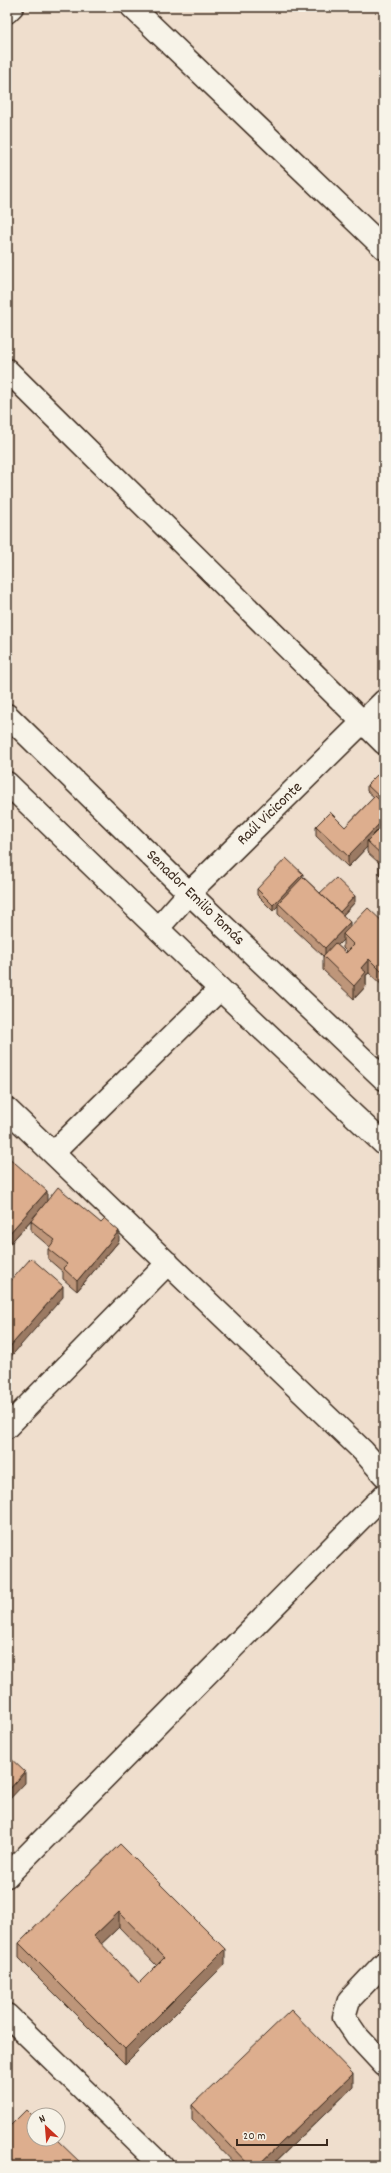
<svg xmlns="http://www.w3.org/2000/svg" width="391" height="2173" viewBox="0 0 391 2173" font-family="Dekko,sans-serif">
  <rect width="100%" height="100%" fill="#efdecd"/>
  <filter id="ink" filterUnits="userSpaceOnUse"><feTurbulence type="fractalNoise" baseFrequency=".025" numOctaves="2"/><feDisplacementMap in="SourceGraphic" scale="8" xChannelSelector="R" yChannelSelector="G"/><feConvolveMatrix kernelMatrix="1 2 1 2 8 2 1 2 1" color-interpolation-filters="sRGB"/></filter>
  <g filter="url(#ink)">
    <g fill="none" stroke-linecap="round" stroke-linejoin="round">
      <g stroke="#3b2a1e" stroke-width="25">
        <path id="minor" d="M132,7L384,248
          M7,370L384,743
          M158,928L189,893L384,701
          M7,1109L363,1451L384,1475
          M53,1153L220,989
          M7,1427L168,1263
          M7,1876L384,1495
          M384,1963L349,2000L344,2017L357,2036L384,2065
          M7,2015L162,2166"/>
      </g>
      <g stroke="#3b2a1e" stroke-width="25">
        <path id="major" d="M7,12L12,7
          M7,715L189,893L384,1079
          M7,783L220,989L384,1144"/>
      </g>
      <use href="#minor" stroke="#f7f3e8" stroke-width="22"/>
      <use href="#major" stroke="#f7f3e8" stroke-width="22"/>
    </g>
    <path fill="#be967a" stroke="#3b2a1e" fill-rule="evenodd" d="M384,781V879L379,874V863L367,852V847L348,867L316,836V826L345,827L374,797L367,791V785Z
      M303,877L320,893L355,902L343,915L350,927L384,923V987L369,973L366,975V986L354,999L323,970V956L278,914V906L273,911L257,895V889ZM343,940V948L347,952L346,953L337,945Z
      M384,1018V1034L381,1032V1021Z
      M7,1156L47,1201L119,1241L77,1291L63,1279V1272L48,1259V1249L50,1247L31,1231V1221L40,1210L7,1247Z
      M120,1844L225,1964L125,2064L19,1958V1943ZM119,1927L157,1966L139,1983L101,1944Z
      M353,2087L271,2166H237L192,2119V2105Z"/>
    <path fill="#9b7a63" stroke="#3b2a1e" d="M384,819V829L367,841V847L348,867V856Z
      M303,874V880L278,903V906L273,911V905Z
      M355,896V902L340,918V912Z
      M350,922V932L343,934V940L325,958V948Z
      M369,959V973L366,975V986L354,999V986L361,968Z
      M47,1191V1202L7,1247V1236Z
      M119,1231V1241L77,1291V1281Z
      M63,1286V1297L7,1361V1350Z
      M25,1772V1783L7,1802V1792Z
      M119,1912V1927L94,1951V1936Z
      M225,1949V1964L125,2064V2049Z
      M353,2074V2087L271,2166H257Z"/>
    <path fill="#ddae8e" stroke="#3b2a1e" fill-rule="evenodd" d="M377,775L384,781V801L367,785Z
      M375,796L384,804V819L348,856L316,826L330,812L345,827Z
      M384,824V857L367,841Z
      M286,858L303,874L273,905L257,889Z
      M384,859V868L379,863Z
      M303,877L350,922L325,948L278,903Z
      M336,878L355,896L340,912L320,893Z
      M368,908L384,923V974L369,959L361,968L366,972L354,986L323,956L335,943L346,953L354,945L343,934Z
      M384,1018V1024L381,1021Z
      M7,1156L47,1191L7,1236Z
      M58,1187L101,1223L105,1219L119,1231L77,1281L63,1268L67,1264L48,1249L55,1240L31,1221Z
      M31,1258L63,1286L7,1350V1285Z
      M7,1755L25,1772L7,1792Z
      M120,1844L225,1949L125,2049L19,1943ZM119,1912L164,1958L139,1983L94,1936Z
      M291,2010L353,2074L257,2166H250L192,2105Z
      M26,2110L34,2118V2139H56L84,2166H7V2129Z"/>
  </g>
  <g text-anchor="middle" dominant-baseline="central" stroke-width="3" stroke-linejoin="round" paint-order="stroke">
    <g font-size="16" fill="#3b2a1e" stroke="#f7f3e8">
      <text transform="translate(270 814) rotate(-44)">Raúl Viciconte</text>
      <text transform="translate(195 898) rotate(44)">Senador Emilio Tomás</text>
    </g>
  </g>
  <rect width="391" height="2173" fill="none" stroke="#f7f3e8" stroke-width="24"/>
  <rect x="12" y="12" width="367" height="2149" fill="none" stroke="#3b2a1e" stroke-width="1.5" filter="url(#ink)"/>
  <g transform="translate(46 2127) rotate(334)"><circle r="19" fill="#f7f3e8" stroke="#aca397"/>
  <path d="M0-3L7 15L0 10L-7 15Z" fill="#c8321e"/>
  <text y="-6" font-size="11" font-weight="bold" text-anchor="middle" fill="#3b2a1e">N</text>
  </g>
  <path d="M237 2139v6h90v-6" fill="none" stroke="#3b2a1e" stroke-width="2"/>
  <text x="243" y="2139" font-size="12" fill="#3b2a1e" stroke="#f7f3e8" stroke-width="3" paint-order="stroke">20 m</text>
</svg>
